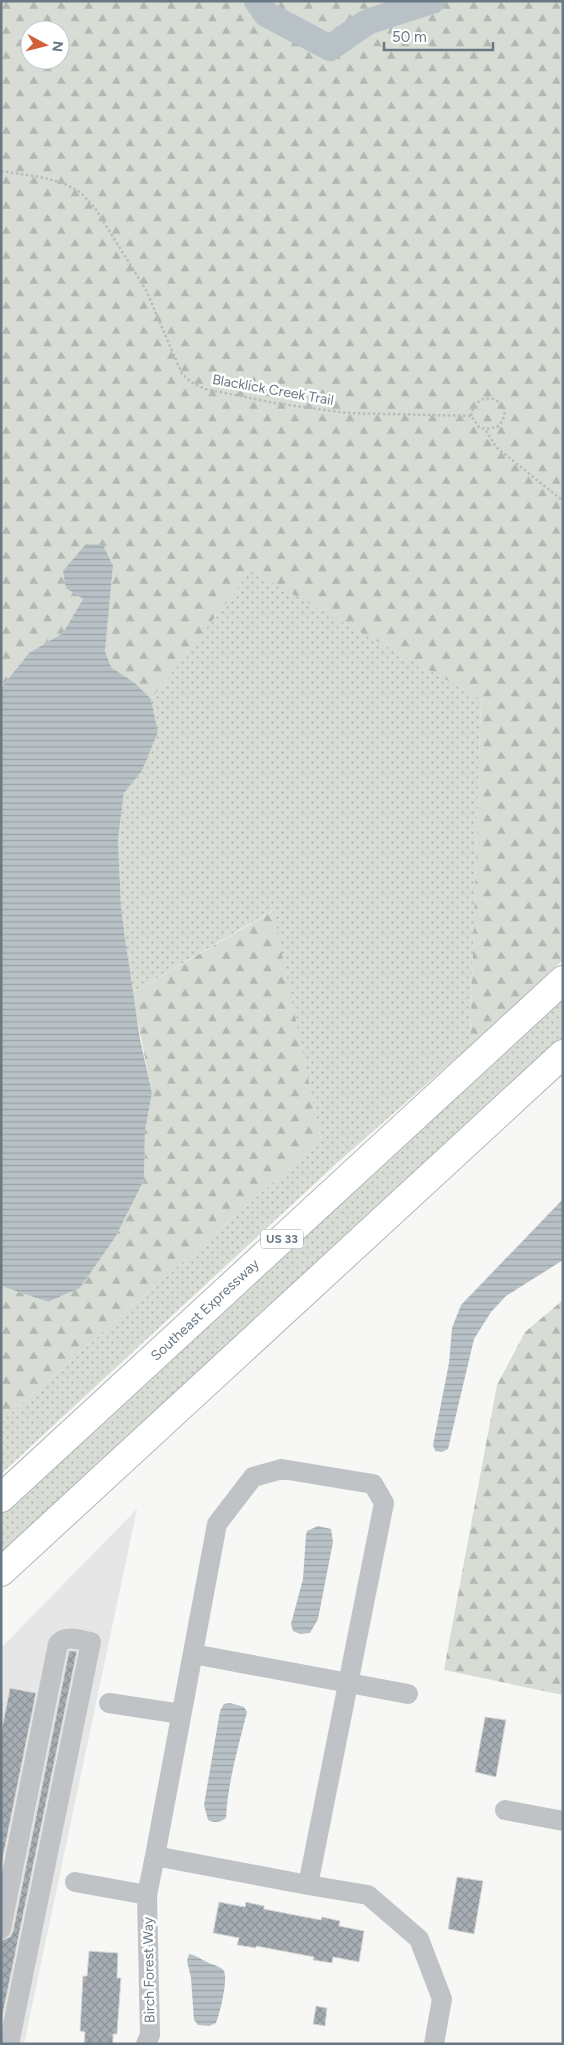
<svg xmlns="http://www.w3.org/2000/svg" width="564" height="2045" viewBox="0 0 564 2045" font-family="Figtree,sans-serif">
  <defs>
    <pattern id="grass-dots" width="8" height="8" patternUnits="userSpaceOnUse" patternTransform="scale(1.25)"><rect width="8" height="8" fill="#d7dcd5"/><path d="M2 2h.1M6 6h.1" fill="none" stroke="#b2b7b2" stroke-width="1.8" stroke-linecap="round"/></pattern>
    <pattern id="forest-firs" width="22" height="20" patternUnits="userSpaceOnUse" patternTransform="scale(1.25)"><rect width="22" height="20" fill="#d7dcd5"/><path d="M5 1l3.5 6h-7zM16 11l3.5 6h-7z" fill="#b2b7b2"/></pattern>
    <pattern id="water-rules" width="6" height="5" patternUnits="userSpaceOnUse" patternTransform="scale(1.25)"><rect width="6" height="5" fill="#b8c2c6"/><path d="M0 2.5h6" fill="none" stroke="#9aa2a6"/></pattern>
    <pattern id="building-cross-hatch" width="8" height="8" patternUnits="userSpaceOnUse" patternTransform="scale(1.25)"><rect width="8" height="8" fill="#a7aeb3"/><path d="M0 0l8 8M0 8l8-8" fill="none" stroke="#8c9297"/></pattern>
  </defs>
  <rect width="100%" height="100%" fill="#f7f7f5"/>
  <path fill="#e5e6e5" d="M137,1509L24,2044H1V1648Z"/>
  <path fill="url(#grass-dots)" d="M251,570L481,699L470,1046L337,1163L1,1474V1422L321,1140L272,911L132,993L121,906L118,840L124,793L142,771L158,732L151,699Z
    M563,994V1039L1,1557V1512Z"/>
  <path fill="url(#forest-firs)" fill-rule="evenodd" d="M1,1H563V960L470,1046L481,699L251,571L151,699L135,683L111,667L105,651L113,566L83,599L63,633L29,653L1,688ZM30,30H60V60H30Z
    M273,911L321,1140L1,1422V1286L48,1302L80,1288L116,1236L144,1180L145,1131L152,1093L132,993Z
    M563,1300V1695L444,1670L497,1385L525,1332Z"/>
  <path fill="url(#water-rules)" d="M86,544L103,545L113,566L105,651L111,667L135,683L151,699L158,732L142,771L124,793L118,840L121,906L125,938L140,1039L152,1093L145,1131L144,1180L116,1236L80,1288L48,1302L1,1286V688L29,653L63,633L83,599L66,588L63,571Z
    M563,1199V1260L506,1296L491,1312L474,1339L448,1449L442,1452L435,1451L433,1445L449,1363L452,1328L461,1305Z
    M318,1526L331,1529L333,1542L318,1619L310,1633L300,1634L293,1631L291,1624L303,1579L306,1535L307,1531Z
    M230,1703L244,1707L247,1712C238,1748 228,1781 226,1818C220,1823 214,1823 208,1820L204,1805L220,1711L224,1704Z
    M189,1954C196,1955 200,1959 207,1962C212,1965 221,1966 224,1971C228,1981 220,2013 216,2023L209,2026L198,2025L194,2020L191,1978L187,1961Z"/>
  <g fill="none" stroke-linecap="round" stroke-linejoin="round">
    <path stroke="#b8c2c6" stroke-width="26" d="M257,1L266,14L330,48L367,22L432,1"/>
  </g>
  <path fill="url(#building-cross-hatch)" stroke="#d9d9d7" d="M69,1651H77L1,2023V1946L2,1940L10,1937L13,1931Z
    M10,1688L36,1693L1,1867V1733Z
    M485,1717L506,1720L496,1777L475,1772Z
    M457,1877L483,1881L474,1934L448,1929Z
    M219,1902L245,1907L246,1902L264,1906V1909L295,1915L321,1920L322,1917L340,1921L339,1926L364,1931L359,1962L333,1957L332,1963L313,1960L314,1957L256,1946V1948L237,1945L239,1938L213,1933Z
    M89,1951L118,1953L117,1978H121L117,2034H113V2044H84L85,2032L80,2031L83,1976H87Z
    M316,2006L327,2008L325,2026L313,2024Z"/>
  <g fill="none" stroke-linecap="round" stroke-linejoin="round">
    <g stroke="#b3b6b9" stroke-width="30">
      <path id="highway" d="M1,1498L563,980
        M1,1572L563,1054"/>
    </g>
    <path stroke="#b9bcbe" stroke-width="2.5" stroke-dasharray="2.5 2.5" stroke-linecap="butt" d="M1,171L40,177L63,183L80,192L95,208L146,290L182,374L191,382L205,389L275,403L347,413L471,416L479,427L485,429L496,447L563,501
      M471,416C477,382 522,404 497,427L485,429"/>
    <path stroke="#bfc3c6" stroke-width="20" d="M193,1654L408,1694
      M109,1703L181,1714
      M505,1810L563,1821
      M75,1882L147,1895
      M308,1885L368,1895L419,1939L442,1999L434,2044
      M1,1929L58,1644C66,1634 79,1640 91,1642L9,2044
      M146,2044L150,2035L147,1895L155,1856L217,1524L253,1477L282,1469L373,1484L384,1503L308,1885L155,1856"/>
    <use href="#highway" stroke="#fff" stroke-width="28"/>
  </g>
  <g text-anchor="middle" dominant-baseline="central" stroke-width="5" stroke-linejoin="round" paint-order="stroke">
    <rect fill="#fff" stroke="#97a0a8" stroke-width="1" x="261" y="1229.5" width="42" height="19" rx="4"/>
    <g font-size="12" font-weight="bold" fill="#6a7883">
      <text x="282" y="1239">US 33</text>
    </g>
    <g font-size="14" fill="#6a7883" stroke="#fff">
      <text transform="translate(273 390) rotate(10)">Blacklick Creek Trail</text>
      <text transform="translate(205 1310) rotate(-43)">Southeast Expressway</text>
      <text transform="translate(149 1970) rotate(-91)">Birch Forest Way</text>
    </g>
  </g>
  <rect width="564" height="2045" fill="none" stroke="#6a7883" stroke-width="5"/>
  <g transform="translate(45 45) rotate(97)"><circle r="24" fill="#ffffff" stroke="#c3c9cd"/>
  <path d="M0-4L9 19L0 12L-9 19Z" fill="#d25f3b"/>
  <text y="-8" font-size="14" font-weight="bold" text-anchor="middle" fill="#6a7883">N</text>
  </g>
  <path d="M384 42v8h109v-8" fill="none" stroke="#6a7883" stroke-width="2.5"/>
  <text x="392" y="42" font-size="15" fill="#6a7883" stroke="#ffffff" stroke-width="4" paint-order="stroke">50 m</text>
</svg>
